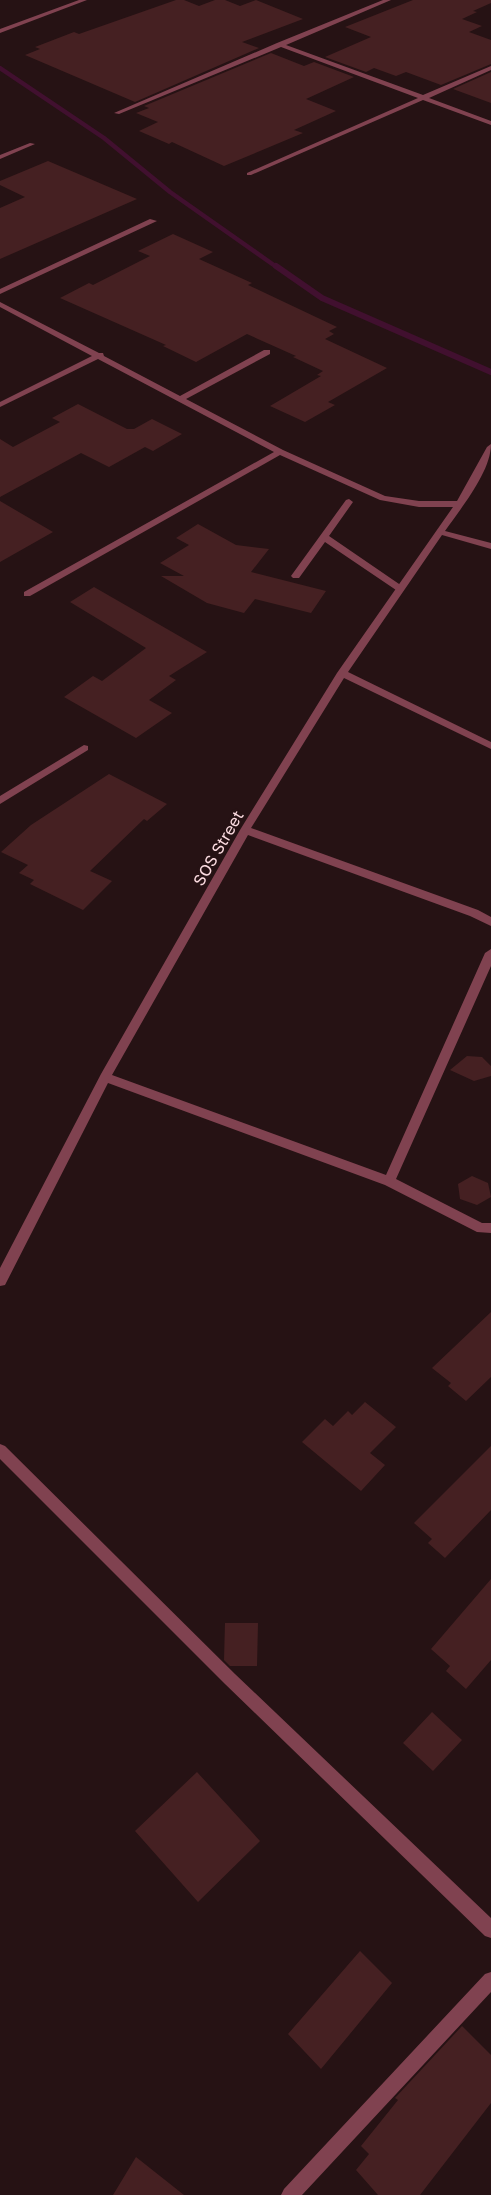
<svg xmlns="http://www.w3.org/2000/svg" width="491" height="2195" viewBox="0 0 491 2195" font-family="'Golos Text',sans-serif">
  <rect width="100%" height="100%" fill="#261214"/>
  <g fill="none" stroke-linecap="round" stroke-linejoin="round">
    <path stroke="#41102f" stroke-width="4.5" d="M0,68L104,138L170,192L278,268"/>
    <path stroke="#41102f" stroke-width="6" d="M276,266L322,298L491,372"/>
  </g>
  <path fill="#452022" d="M176,0H184L199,6L215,0H225L240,6L256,0L303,19L242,42L259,48L135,102L25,55L40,49L35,47L74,32L79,34Z
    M413,0H491V3L473,11L477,12L462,19L482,26L469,32L491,40V64L441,85L406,72L396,76L374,68L366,72L325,57L371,37L345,27Z
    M271,53L304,66L314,62L354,77L306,99L336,111L294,130L303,133L224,166L172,142L169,144L139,131L158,122L136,113L149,108L144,106Z
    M491,72V103L453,89Z
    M48,161L137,199L0,259V208L25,197L0,185V181Z
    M173,234L213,252L199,259L252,283L248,285L337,327L329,331L334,334L325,339L387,368L328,402L335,405L305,422L270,406L321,376L317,375L323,371L293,357L296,356L247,334L196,362L163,346L166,345L60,298L89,283L93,285L150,256L138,251Z
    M78,404L127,429H134L152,419L182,434L153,451L145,447L109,467L81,453L0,497V439L13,447L60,422L52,418Z
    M0,501L53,532L0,562Z
    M198,524L236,545L269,549L251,572L326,591L311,613L255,599L244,613L207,603L161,576H184L160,563L189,545L176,538Z
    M94,587L207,652L169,676L176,680L149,700L172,713L136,738L64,697L93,676L102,681L146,648L70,602Z
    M109,774L167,804L147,821L144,819L90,871L112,881L83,910L30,884L34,880L19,873L28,865L1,852L31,825Z
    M467,1056L482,1057L491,1066V1076L474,1081L450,1070Z
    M472,1176L488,1183L491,1197L477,1205L460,1199L458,1184Z
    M491,1312V1377L466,1401L448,1386L451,1383L432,1368Z
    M365,1402L396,1427L370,1453L385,1465L361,1491L302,1442L325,1419L333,1426L348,1411L352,1415Z
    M491,1446V1510L445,1558L428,1543L432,1539L414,1523Z
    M491,1579V1660L466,1689L446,1671L450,1666L431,1649Z
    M225,1623H258L257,1666H230L224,1660Z
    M432,1712L462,1740L433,1771L403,1743Z
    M197,1772L260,1841L198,1902L135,1831Z
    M360,1951L392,1983L321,2069L288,2034Z
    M462,2026L491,2055V2103L420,2195H378L356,2170L369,2154L361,2146L398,2100L395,2098Z
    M136,2157L184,2195H113Z"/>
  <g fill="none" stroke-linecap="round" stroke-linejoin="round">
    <path fill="#804250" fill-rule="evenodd" d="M349,499L353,502L329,536L402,586V590H396L325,542L299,578H293L291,576L346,500Z
      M491,1972V1992L302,2195H281L284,2189L485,1974Z"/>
    <path fill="#804250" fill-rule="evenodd" d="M79,0H87L0,33V29Z
      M383,0H391L286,45L423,95L491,66V70L429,98L491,121V125L423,100L251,175H247V173L418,98L281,47L119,114L114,113L277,43Z
      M30,143L35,144L0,159V155Z
      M150,219L157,221L0,294V289Z
      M0,302L99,353H103L104,356L180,396L264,350H270V354L186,399L283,450L385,496L419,501H457L487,447L491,444C491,472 461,508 445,531L491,543V549L442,535L348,672L491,742V749L344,678L251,828L478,910L491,917V926L470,916L248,835L112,1075L386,1175L485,953L491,949V966L396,1179L482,1223H491V1233L477,1232L385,1185L108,1083L5,1285L0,1286V1268L101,1074L240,830L337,673L453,507H419L380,500L280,455L30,596H24V592L274,452L98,359L0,407V402L92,356L0,307Z
      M84,745L88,746V750L0,804V796Z
      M0,1444L5,1446L235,1674L491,1918V1938L485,1936L225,1684L0,1459Z"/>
  </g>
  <g text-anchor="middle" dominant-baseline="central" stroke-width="5" stroke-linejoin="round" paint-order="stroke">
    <g font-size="16" fill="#fbdbe0" stroke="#261214">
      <text transform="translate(218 848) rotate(-60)">SOS Street</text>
    </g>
  </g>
</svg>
